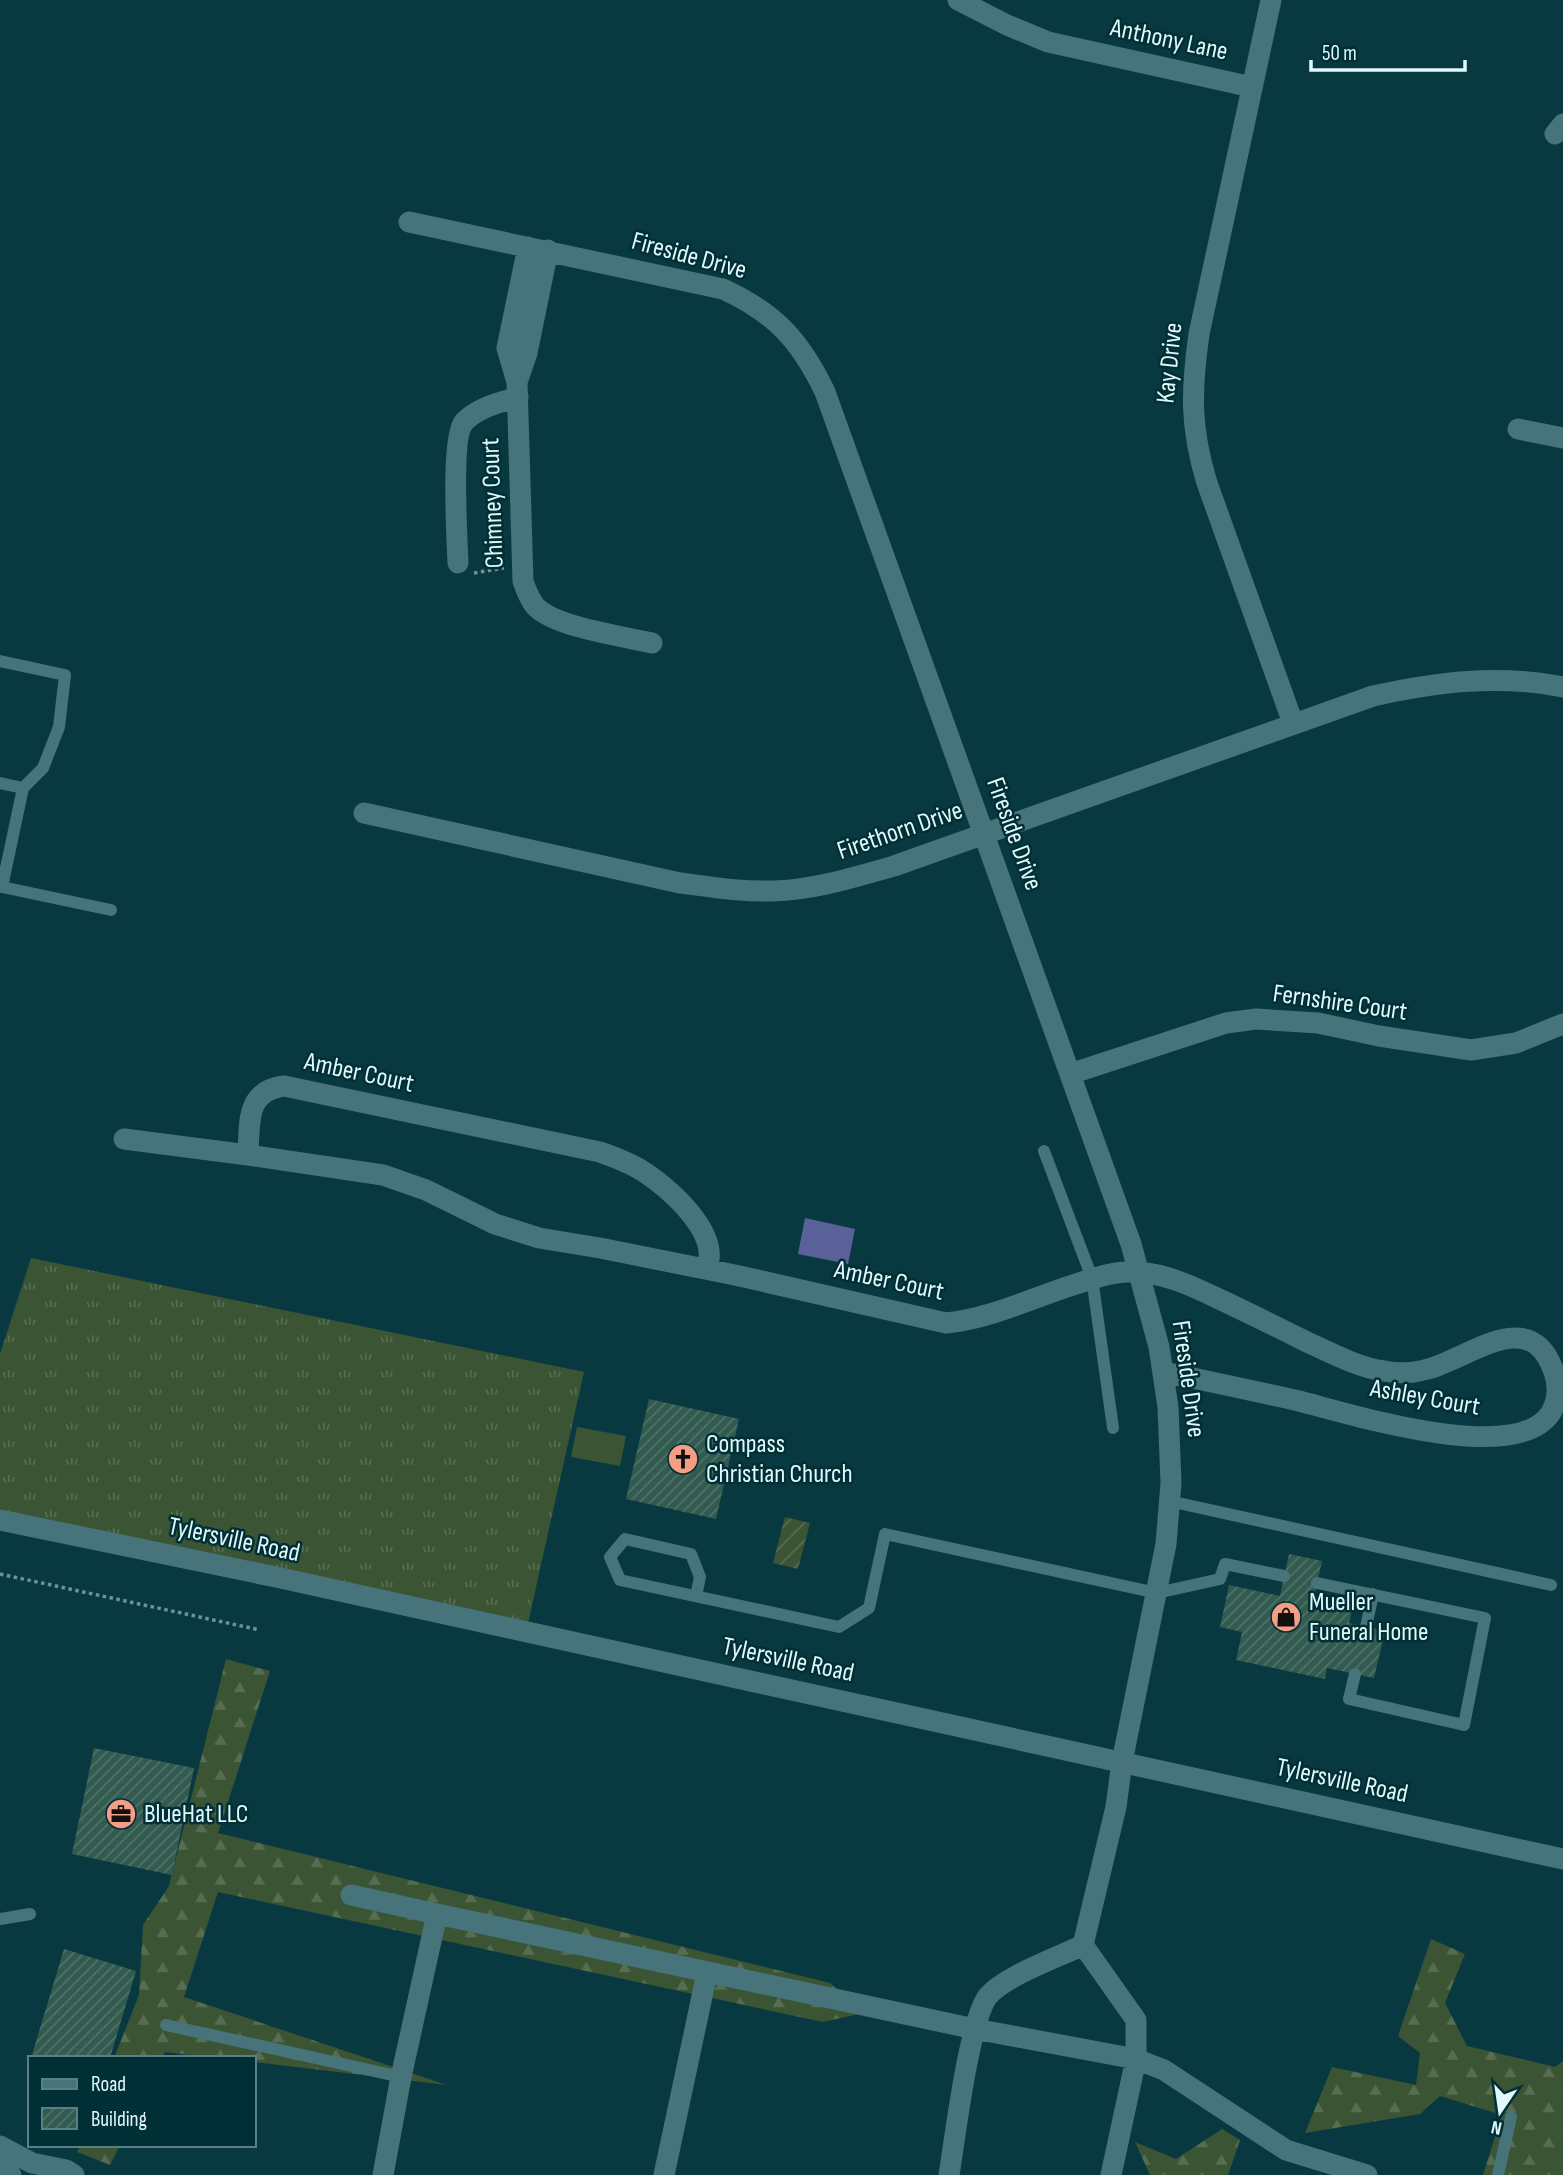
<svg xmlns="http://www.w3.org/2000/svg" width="1563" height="2175" viewBox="0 0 1563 2175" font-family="'Sofia Sans Condensed',sans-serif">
  <defs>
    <pattern id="grass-tufts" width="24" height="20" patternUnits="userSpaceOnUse" patternTransform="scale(1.75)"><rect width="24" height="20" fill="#3a5434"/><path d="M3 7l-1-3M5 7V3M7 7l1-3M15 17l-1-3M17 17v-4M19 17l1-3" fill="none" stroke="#566d52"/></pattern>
    <pattern id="forest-firs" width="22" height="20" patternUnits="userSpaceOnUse" patternTransform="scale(1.75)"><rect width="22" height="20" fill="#3a5434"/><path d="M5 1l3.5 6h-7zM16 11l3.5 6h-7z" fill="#566d52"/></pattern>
    <pattern id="garden-furrows" width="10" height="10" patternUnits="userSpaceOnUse" patternTransform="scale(1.75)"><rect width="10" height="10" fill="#3a5434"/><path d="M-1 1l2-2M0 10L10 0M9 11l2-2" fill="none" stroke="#566d52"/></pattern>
    <pattern id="building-hatch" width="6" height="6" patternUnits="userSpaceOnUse" patternTransform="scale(1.75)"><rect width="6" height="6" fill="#325a4f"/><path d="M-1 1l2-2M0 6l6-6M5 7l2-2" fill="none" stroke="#4f7269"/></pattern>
  </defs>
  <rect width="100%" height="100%" fill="#093940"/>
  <path fill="url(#grass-tufts)" d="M31,1258L584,1372L526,1632L0,1520V1354Z"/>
  <path fill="url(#forest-firs)" d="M226,1659L270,1671L218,1833L830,1983L864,2013L823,2022L218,1892L184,1997L447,2085L254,2062V2058H215L165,2052L162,2058H114L139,1995L143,1925L169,1886Z
    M1431,1939L1465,1954L1445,2003L1467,2046L1555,2067L1563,2061V2175H1483L1502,2115L1440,2096L1420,2114L1305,2133L1332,2067L1416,2085L1420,2053L1398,2036Z
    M1222,2129L1240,2140L1228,2175H1150L1135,2142L1176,2159Z
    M80,2145H120L110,2165L77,2152Z"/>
  <path fill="#3a5434" d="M577,1427L626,1436L620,1466L571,1457Z"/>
  <path fill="url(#garden-furrows)" d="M785,1517L810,1523L798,1569L773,1563Z"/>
  <path fill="#5a6199" d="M805,1218L855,1229L848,1264L798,1254Z"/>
  <path fill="url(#building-hatch)" d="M649,1399L739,1419L716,1519L626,1499Z
    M1289,1554L1322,1561L1313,1602L1352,1610L1349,1623L1385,1631L1374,1678L1327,1668L1325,1679L1236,1660L1242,1632L1220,1627L1229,1585L1280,1596Z
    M94,1748L194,1768L172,1875L72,1854Z
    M64,1949L136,1971L110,2058H31Z"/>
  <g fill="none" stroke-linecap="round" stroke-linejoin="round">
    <path stroke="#6e9298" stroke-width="3.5" stroke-dasharray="3.5 3.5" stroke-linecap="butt" d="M474,573L504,568
      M0,1574L260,1630"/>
    <path stroke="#47737a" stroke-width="12" d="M0,661L65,675L59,727L43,768L23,788
      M0,783L23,788L2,887L111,910
      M1044,1151L1092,1278L1113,1428
      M1169,1501L1551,1585
      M1317,1583L1485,1618L1464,1725L1349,1699L1355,1674
      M696,1596L700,1577L691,1554L625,1539L610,1557L620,1580L839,1627L869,1608L885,1534L1157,1593L1220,1579L1225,1564L1284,1576
      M1366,1627L1373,1594
      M0,1919L30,1914
      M166,2025L401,2077
      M1498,2175L1511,2117"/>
    <path stroke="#47737a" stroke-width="21" d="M958,0L1007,25L1048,42L1252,87
      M1271,0L1199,334C1191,391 1190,427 1207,483L1293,723
      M1555,134L1563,124
      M409,222L723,289C775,313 800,340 825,392L1131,1244L1159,1347L1168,1407L1171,1483L1166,1544L1122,1762L1116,1807L1083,1945L1136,2020V2059L1111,2175
      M528,247L507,348L517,382L523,581C526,590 529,598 535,606C554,627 622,636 652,643
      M517,382L527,353L548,250
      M1518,429L1563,438
      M458,563C457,539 451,436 464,422C478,407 499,403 518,397
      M364,813L680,883C711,887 741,892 772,891C814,890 855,877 894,866L1373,696C1436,682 1499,674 1563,687
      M1070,1074L1226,1023L1256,1019L1318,1023L1379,1036L1471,1050L1516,1043L1563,1024
      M124,1139L248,1155
      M706,1269C723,1234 667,1186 641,1170C628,1162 614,1157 600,1152L284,1086C245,1091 250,1123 248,1155L383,1175L426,1190L495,1224L539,1238L600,1248L735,1275L946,1323C989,1319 1032,1298 1073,1285C1094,1278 1116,1270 1138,1272C1166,1274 1192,1286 1217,1298C1247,1312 1277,1327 1307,1342C1331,1353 1357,1367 1384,1371C1398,1374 1414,1373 1428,1369C1471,1357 1531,1304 1554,1372C1559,1386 1558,1402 1550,1414C1514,1466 1351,1414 1299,1401C1254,1391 1208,1381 1163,1372
      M351,1895L437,1914
      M0,2146L32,2163L66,2170L74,2175
      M0,2168L11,2175
      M383,2175L401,2077L437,1914L975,2029L1136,2059L1164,2070L1286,2150L1367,2175
      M664,2175L707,1973
      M949,2175C955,2138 969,2021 988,1996C1005,1976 1059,1957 1083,1945"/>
    <path stroke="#47737a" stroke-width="21" d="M0,1520L276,1577L1563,1859"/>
  </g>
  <defs>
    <g id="church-disc" transform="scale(1.575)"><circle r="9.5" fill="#f49e86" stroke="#002f35"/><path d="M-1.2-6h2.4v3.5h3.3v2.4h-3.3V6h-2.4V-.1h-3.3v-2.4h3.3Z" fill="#111"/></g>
    <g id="shop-disc" transform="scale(1.575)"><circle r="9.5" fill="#f49e86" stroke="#002f35"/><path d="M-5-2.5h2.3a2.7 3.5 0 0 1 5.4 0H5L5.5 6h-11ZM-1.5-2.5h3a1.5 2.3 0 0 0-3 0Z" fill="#111"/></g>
    <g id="office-disc" transform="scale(1.575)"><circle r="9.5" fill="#f49e86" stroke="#002f35"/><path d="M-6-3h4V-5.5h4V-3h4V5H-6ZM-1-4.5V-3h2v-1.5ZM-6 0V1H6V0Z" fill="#111"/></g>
  </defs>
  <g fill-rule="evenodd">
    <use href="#church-disc" x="683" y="1459"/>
    <use href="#shop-disc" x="1286" y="1617"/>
    <use href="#office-disc" x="121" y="1814"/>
  </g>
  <g text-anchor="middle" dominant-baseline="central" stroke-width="5" stroke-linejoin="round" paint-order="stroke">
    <g font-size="26" fill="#e1f9fc" stroke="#002f35">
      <text transform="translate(1169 40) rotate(12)">Anthony Lane</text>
      <text transform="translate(689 256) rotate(15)">Fireside Drive</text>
      <text transform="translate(1170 363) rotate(-84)">Kay Drive</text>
      <text transform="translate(493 503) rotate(-92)">Chimney Court</text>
      <text transform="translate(900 831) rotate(-19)">Firethorn Drive</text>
      <text transform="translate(1014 834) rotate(70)">Fireside Drive</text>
      <text transform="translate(1340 1003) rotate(8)">Fernshire Court</text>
      <text transform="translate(359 1073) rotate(12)">Amber Court</text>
      <text transform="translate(889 1281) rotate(12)">Amber Court</text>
      <text transform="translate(1188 1379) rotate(82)">Fireside Drive</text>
      <text transform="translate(1425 1398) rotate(10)">Ashley Court</text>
      <text transform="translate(234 1540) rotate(12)">Tylersville Road</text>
      <text transform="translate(788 1660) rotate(12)">Tylersville Road</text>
      <text transform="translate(1342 1781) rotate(12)">Tylersville Road</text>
    </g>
    <g font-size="26" fill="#e1f9fc" stroke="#002f35" text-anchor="start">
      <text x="706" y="1444">Compass<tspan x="706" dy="30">Christian Church</tspan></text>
      <text x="1309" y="1602">Mueller<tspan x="1309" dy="30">Funeral Home</tspan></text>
      <text x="144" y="1814">BlueHat LLC</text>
    </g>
  </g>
  <rect x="28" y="2056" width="228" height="91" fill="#002f35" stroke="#5a8085" stroke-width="2"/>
  <rect x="42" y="2079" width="35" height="10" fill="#47737a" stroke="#5a8085" stroke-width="2"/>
  <text x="91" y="2091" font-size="21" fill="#e1f9fc">Road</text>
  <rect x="42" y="2108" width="35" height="21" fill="url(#building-hatch)" stroke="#5a8085" stroke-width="2"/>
  <text x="91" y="2126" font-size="21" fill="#e1f9fc">Building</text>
  <g transform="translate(1500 2112) rotate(193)" stroke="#002f35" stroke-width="5" paint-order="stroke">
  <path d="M0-5L12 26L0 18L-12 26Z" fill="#e1f9fc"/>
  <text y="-10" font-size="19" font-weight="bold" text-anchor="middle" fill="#e1f9fc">N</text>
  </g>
  <path d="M1311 60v10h154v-10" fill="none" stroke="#e1f9fc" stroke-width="3.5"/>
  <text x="1322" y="60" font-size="21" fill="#e1f9fc" stroke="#002f35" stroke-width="5" paint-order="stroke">50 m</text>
</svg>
